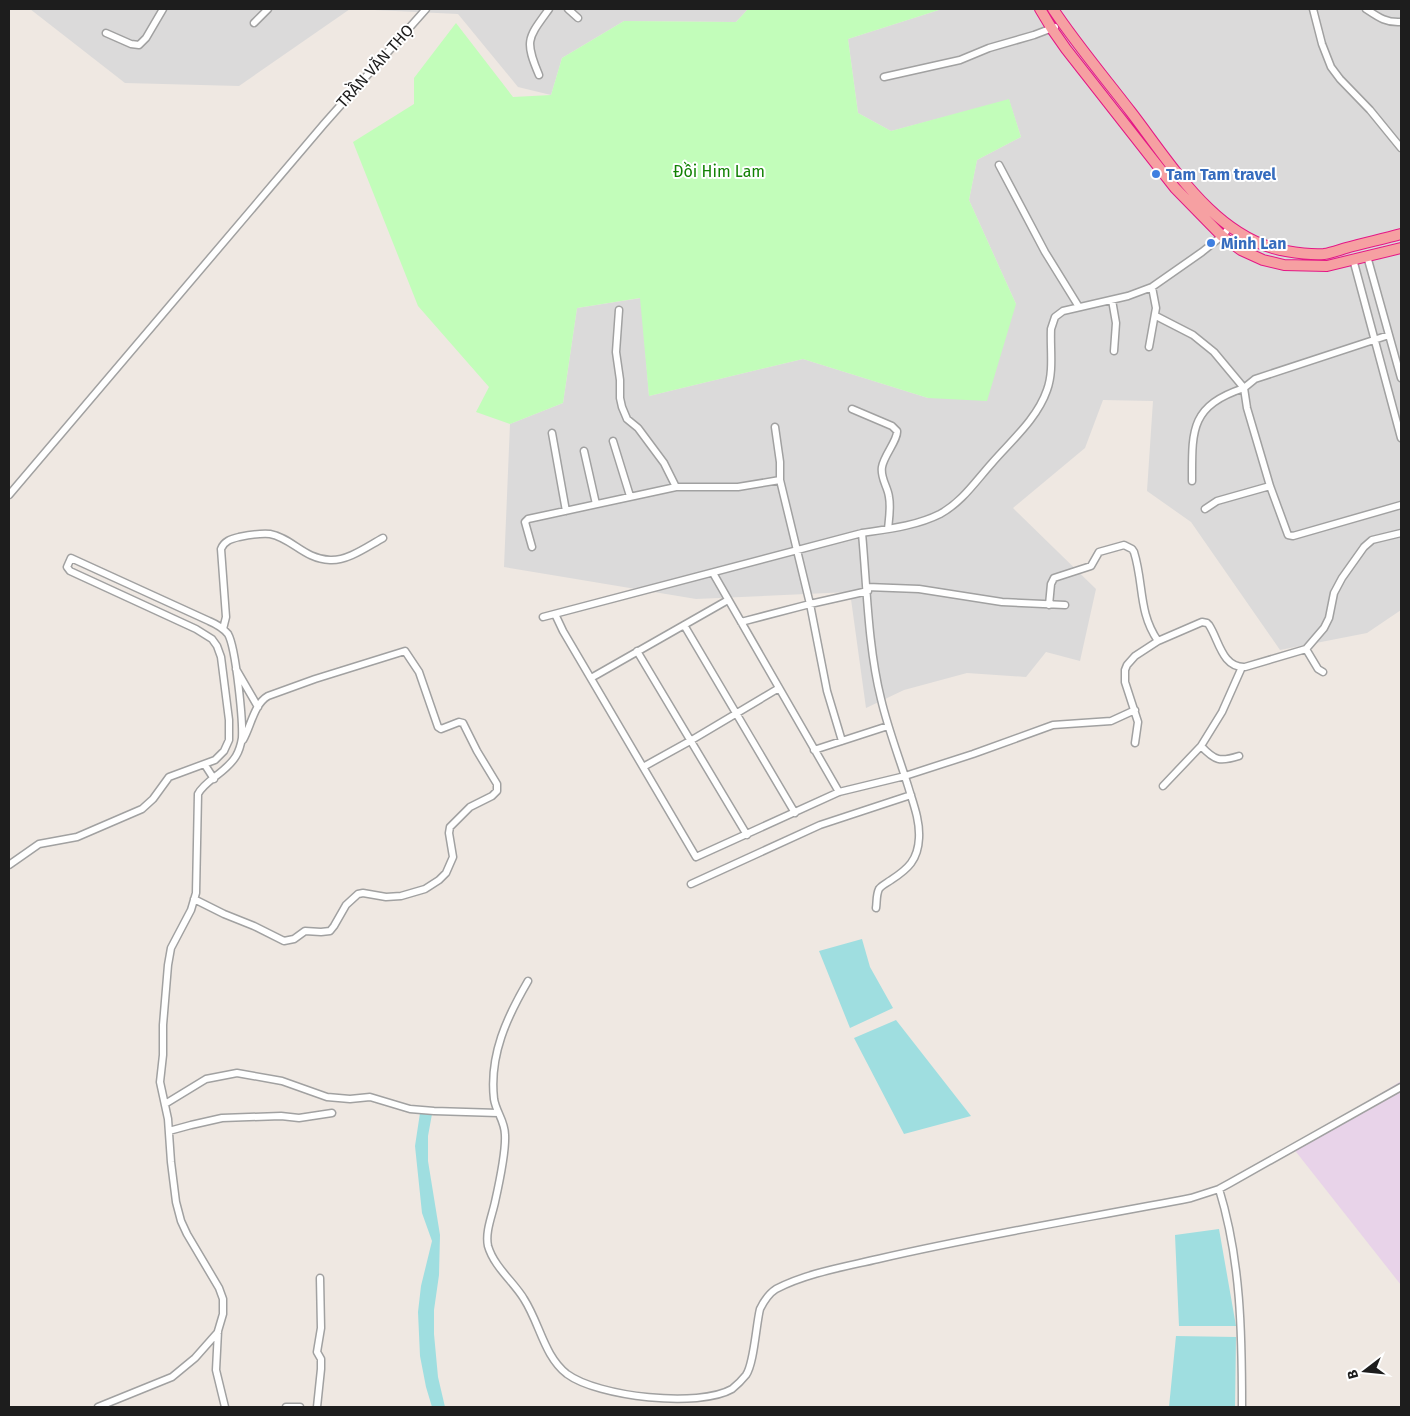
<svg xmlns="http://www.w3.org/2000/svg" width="1410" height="1416" viewBox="0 0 1410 1416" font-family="'Fira Sans',sans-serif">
  <rect width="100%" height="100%" fill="#efe8e2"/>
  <path fill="#dbdada" d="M30,9H350L239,86L125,83Z
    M353,9H748L736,22L624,21L562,58L551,95L518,87L458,14Z
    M942,9H1401V610L1367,633L1280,650L1191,522L1147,491L1153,401L1103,400L1085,448L1013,508L1096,589L1080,661L1046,652L1026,677L967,673L904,690L866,708L850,592L696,599L504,567L510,424L563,403L577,308L641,298L649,396L803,359L928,398L1016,304L969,200L977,160L1021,137L1009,100L891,131L858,113L848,39Z"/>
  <path fill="#e8d3e9" d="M1401,1081V1285L1293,1148Z"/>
  <path fill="#c2fdba" d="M748,9H942L848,39L858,113L891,131L1009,99L1021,137L977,160L969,200L1016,304L987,401L928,398L803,359L649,396L640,298L577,308L563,403L510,424L476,412L489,387L418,306L353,142L414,104V78L456,23L513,97L551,95L562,58L624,21L736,22Z"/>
  <path fill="#9fdee0" d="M862,939L870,967L893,1008L850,1028L819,951Z
    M896,1020L971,1116L904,1134L854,1038Z
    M420,1113L432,1114L428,1136V1161L440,1235L439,1275L434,1310V1334L438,1377L445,1407H432L426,1387L420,1356L418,1312L421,1286L432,1241L422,1213L415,1146Z
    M1219,1229L1236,1326H1179L1175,1235Z
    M1176,1336L1236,1337L1235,1407H1169Z"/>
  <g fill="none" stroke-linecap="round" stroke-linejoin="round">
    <g stroke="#a1a1a1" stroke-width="9">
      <path id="minor" d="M568,9L578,18
        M1313,9L1322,44L1331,67L1340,79L1370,110L1401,148
        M1366,9C1378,17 1386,23 1401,22
        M254,23L268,9
        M106,33L131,44L139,45L146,38L163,9
        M539,75C524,40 528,38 549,9
        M884,77L960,60L989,48L1034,35L1055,27
        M999,165L1045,252L1079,307
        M1367,256L1401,378
        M1353,259L1401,438
        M1112,300L1116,323L1114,351
        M619,310L616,352L620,380V398L622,407L627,419L638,428L664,463L676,487
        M1156,316L1193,335L1214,352L1244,388C1190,406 1192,430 1192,481
        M1389,335L1255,379L1244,388L1247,408L1270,486L1288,535L1293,536L1401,505
        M1149,347L1156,308L1152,287
        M852,409L892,426L897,431C898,440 884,455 882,467C880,478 888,487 889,497C891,507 889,519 888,529
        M775,427L780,462V480
        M552,433L566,511
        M613,441L630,496
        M584,451L596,504
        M9,495L324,124L426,9
        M1205,509L1217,501L1270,486
        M862,533C867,588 868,647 881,699C888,729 899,757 908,786C913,803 920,820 919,838C918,860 908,869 891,880C887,883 882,885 879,889C876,895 877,902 876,908
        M532,547L525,522L528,519L676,487H738L780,480L810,604L827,691L842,741
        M713,573L839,792
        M867,587L919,589L1002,602L1065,605
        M1049,605L1051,584L1054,578L1091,566L1099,552L1124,545L1132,549L1134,552C1144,584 1138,612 1158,641
        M555,614L563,631L696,857L839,792L905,776L973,754L1053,725L1111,721L1135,710
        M543,617L862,533C888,529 916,526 940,514C962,502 975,482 992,463C1011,441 1037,419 1047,390C1054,371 1050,349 1051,329L1055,317L1063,311L1128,296L1152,287L1202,252L1222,236L1230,227
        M741,622L810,604L868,591
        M684,625L795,813
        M223,629L226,617L221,549C224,541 231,539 239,537C249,535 260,533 270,534C292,538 304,559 330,560C348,561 368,546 383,538
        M1306,649L1318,669L1323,672
        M637,651L747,835
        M236,669L258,707
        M591,678L728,600
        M1135,743L1138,722L1125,682V670L1127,665L1135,656L1158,641L1202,622L1207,623L1209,625C1219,640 1222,668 1245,667L1306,649L1324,628L1329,618L1334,593L1342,578L1364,547L1372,540L1401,533
        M1201,746C1215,761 1220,762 1239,756
        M814,750L888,726
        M205,765L214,779
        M643,767L690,741L779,688
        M1163,786L1201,746L1222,712L1242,667
        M9,865L39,844L77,837L142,809L153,799L169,777L215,760L224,751L229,740V720L221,657L217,646L212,639L196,629L70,571L67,567L71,558L209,621C216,624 223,628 228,634C236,648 243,721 242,738C241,744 239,751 236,756C226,773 205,780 198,794L196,893L191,910L171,948L168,965L163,1025V1055L160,1082L168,1119L171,1162L176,1202L181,1221L187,1234L219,1288L223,1299V1314L218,1331L216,1370L225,1407
        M691,884L820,825L911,795
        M194,899L224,914L254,926L284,941L294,939L305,931L321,932L330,931L334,926L346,905L358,894L363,893L386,897L401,896L425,889L439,880L446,873L453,857L449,833L450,827L470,807L492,796L497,791V784L477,751L463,723L459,722L441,729L438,727L419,672L405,651L315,679L268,696C254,704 251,726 243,740
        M528,981C507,1017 489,1055 494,1099C496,1112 505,1121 505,1135C506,1153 499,1184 495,1202C492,1216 485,1232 488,1246C494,1267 514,1282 524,1299C540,1324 544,1356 567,1374C598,1397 699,1408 732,1389C737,1385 742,1380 746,1375C754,1364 756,1325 760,1309C764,1301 768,1294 776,1289C807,1273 844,1267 878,1259C981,1235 1087,1218 1191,1198L1219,1189L1230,1183L1401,1087
        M165,1104L206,1079L237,1073L282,1081L327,1097L350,1099L370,1097L410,1109L434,1111L498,1113
        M169,1131L191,1125L222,1118L281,1116L299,1118L332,1113
        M1219,1189C1241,1260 1242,1334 1242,1407
        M98,1407L172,1377L195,1358L218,1332
        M286,1407H300
        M317,1407L321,1369V1359L317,1352L321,1328L320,1278"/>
    </g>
    <g stroke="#e41786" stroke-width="12">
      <path id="trunk" d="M1040,9L1052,29L1066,49L1175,188L1222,236L1241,250L1263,260L1284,265L1327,266L1401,248
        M1053,9C1077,45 1105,78 1131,112C1171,164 1216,240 1286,251C1298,253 1312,255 1324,254C1331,253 1339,250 1346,248C1364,243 1383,239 1401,234"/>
    </g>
    <use href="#minor" stroke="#fff" stroke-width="6"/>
    <use href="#trunk" stroke="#f6a0a2" stroke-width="10"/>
  </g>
  <g fill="#3f7fe0" stroke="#fff" stroke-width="2">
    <circle cx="1156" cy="174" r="5"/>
    <circle cx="1211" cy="243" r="5"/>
  </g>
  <g text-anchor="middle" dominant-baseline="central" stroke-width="4" stroke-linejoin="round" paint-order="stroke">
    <g font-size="16" fill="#1d1d1d" stroke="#fff">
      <text transform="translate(375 66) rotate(-48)">TRẦN VĂN THỌ</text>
    </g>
    <g font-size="16" fill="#128204" stroke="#fff">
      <text x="719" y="171">Đồi Him Lam</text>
    </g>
    <g font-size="16" font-weight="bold" fill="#366cbe" stroke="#fff" text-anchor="start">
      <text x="1166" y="174">Tam Tam travel</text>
      <text x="1221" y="243">Minh Lan</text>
    </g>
  </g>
  <rect width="1410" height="1416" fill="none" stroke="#1d1d1d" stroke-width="20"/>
  <g transform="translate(1365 1371) rotate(254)" stroke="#ffffff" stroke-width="4" paint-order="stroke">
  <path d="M0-4L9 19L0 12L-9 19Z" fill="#1d1d1d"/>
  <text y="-8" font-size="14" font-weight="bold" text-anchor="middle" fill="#1d1d1d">B</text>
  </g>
</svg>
